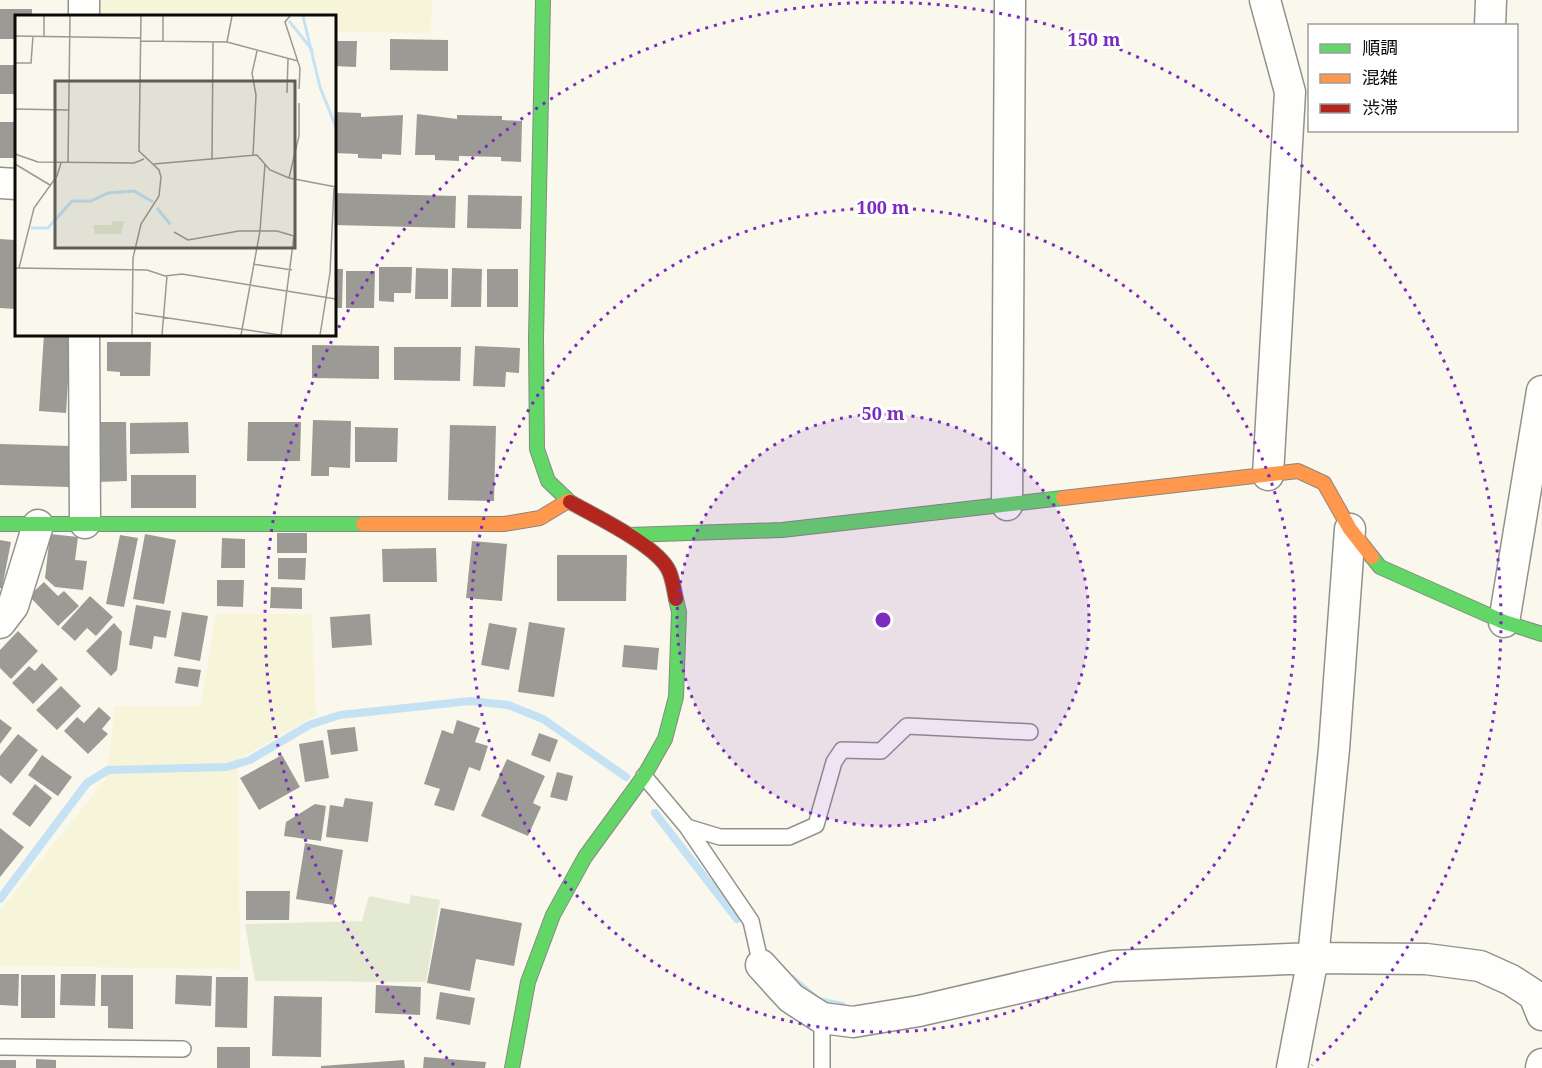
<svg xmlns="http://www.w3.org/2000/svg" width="1542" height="1068" viewBox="0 0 1542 1068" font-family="'Noto Serif','Noto Sans JP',serif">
  <rect width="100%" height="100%" fill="#faf8ed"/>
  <path fill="#f7f5d9" d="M99,0H432L431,33L335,32L334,16H98Z
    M216,614H312L316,715L238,760L240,969L0,966V911L106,779L115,706H201Z"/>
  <path fill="#e4ead2" d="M411,895L440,900L426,982L255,981L245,924L362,921L369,896L409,904Z"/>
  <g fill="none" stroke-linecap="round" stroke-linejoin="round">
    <path stroke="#c4e2f3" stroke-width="8" d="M655,813L737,919
      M0,899L87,783L108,770L227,767L250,760L309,725L340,715L470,701L508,705L543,719L626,777
      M791,978L818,1001L842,1006"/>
  </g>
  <path fill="#9c9a94" d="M0,9H32V16H16V39H0Z
    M390,39L448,40V71L390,70Z
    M334,41H357L356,67L334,66Z
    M0,65H16V94H0Z
    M334,112L361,113V117L403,115L401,155L382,154V159L358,158V154L334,153Z
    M417,114L457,119V115L502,116V120L522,121L521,162L501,161V157L459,156V161L435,160V155H415Z
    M0,122H16V158H0Z
    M334,193L456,196L455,228L334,225Z
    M468,195L522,196L521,229L467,228Z
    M0,239L14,240L16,309L0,308Z
    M379,267H412L411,293H394V302L379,301Z
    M416,268L448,269V299H415Z
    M452,268L482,269L481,307H451Z
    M334,269H343L342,308H334Z
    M487,269H518V307H487Z
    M346,271H375L374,308H346Z
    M44,334H71L66,413L39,411Z
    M107,342H151L150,376H120V372L107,371Z
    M312,345L379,346V379L312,378Z
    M475,346L520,348L519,373L506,372L505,387L473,386Z
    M394,347H461L460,381L394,380Z
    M313,420L351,421L350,468L329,467V476H311Z
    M97,422H126L127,481L97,482Z
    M188,422L189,453L130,454V423Z
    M248,422H301L300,461H247Z
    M450,425L496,426L494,501L448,500Z
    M355,427L398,428L397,462H355Z
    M0,444L70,446L69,487L0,485Z
    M131,475H196V508H131Z
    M277,533H307V553H277Z
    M50,534L78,537L75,560L87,561L83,590L55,587L45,578Z
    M145,534L176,540L164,604L133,599Z
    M120,535L138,538L124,607L106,604Z
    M222,538L245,539V568H221Z
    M0,540L11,542L2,588H0Z
    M472,541L507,544L502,601L466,598Z
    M436,548L437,582H383L382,549Z
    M557,555H627L626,601H557Z
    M278,558H306L305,580L278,579Z
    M217,580H244L243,607L217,606Z
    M44,582L58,596L64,591L79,606L58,626L29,596Z
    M271,587L302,588V609L270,608Z
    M90,596L113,617L96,636L87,628L75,641L61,628Z
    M136,605L171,611L166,638L154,636L152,649L129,645Z
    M182,612L208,616L200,661L174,656Z
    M370,614L372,645L332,648L330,617Z
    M529,622L565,628L554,697L518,692Z
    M114,623L122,632L117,670L111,676L86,651Z
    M489,623L517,628L509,670L481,665Z
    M18,631L38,651L11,679L0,668V650Z
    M624,645L659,648L657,670L622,667Z
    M42,663L58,679L33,704L12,683L29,666L35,671Z
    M178,667L201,670L198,687L175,683Z
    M61,686L81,706L57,730L36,710Z
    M99,707L111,718L102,729L108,734L88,754L64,731L77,717L84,723Z
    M0,719L12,728L0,744Z
    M457,720L480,728L475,742L488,746L480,771L469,767L454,811L434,805L440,789L424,784L442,730L453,734Z
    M355,727L358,751L331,755L327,730Z
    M539,733L558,740L550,762L531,755Z
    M18,734L38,750L11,784L0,775V756Z
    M323,740L329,778L305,782L299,744Z
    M42,755L72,777L58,796L28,775Z
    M282,755L300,787L259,810L240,778Z
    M507,759L545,776L533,803L541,807L528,836L481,816Z
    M557,772L573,776L567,801L550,797Z
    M35,784L52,798L30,827L12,814Z
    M345,798L373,802L368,842L326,837L330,805L343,807Z
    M315,804L326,806L321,841L284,836L286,822Z
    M0,828L24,847L0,877Z
    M305,843L343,850L334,905L296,899Z
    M246,891H290L289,920H246Z
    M441,908L522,923L514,966L476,959L470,991L427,983Z
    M0,974H19L18,1006L0,1005Z
    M61,974H96L95,1006L60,1005Z
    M21,975H55V1018H21Z
    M101,975H133V1029L108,1028V1006H101Z
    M176,975L212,976L211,1006L175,1004Z
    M216,977H248L247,1028L215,1027Z
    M376,985L421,987L420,1015L375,1013Z
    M440,992L475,998L470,1025L436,1019Z
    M274,996L322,997L321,1057L272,1056Z
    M217,1047H250V1068H217Z
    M424,1057L486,1062L485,1068H423Z
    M36,1059L56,1060V1068H36Z
    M0,1060H16V1068H0Z
    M404,1060L405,1068H321V1066Z"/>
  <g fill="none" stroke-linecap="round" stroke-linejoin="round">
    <g stroke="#92918c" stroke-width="18">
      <path id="lane" d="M644,776L687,827L751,921L761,965
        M687,827L720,837H789L816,825L834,762L842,750L881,751L907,726L1030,732
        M0,1047L183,1049
        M822,1068V1018"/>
    </g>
    <g stroke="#92918c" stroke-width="33">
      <path id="street" d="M1265,0L1290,92L1268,475
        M84,16V0
        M1490,26L1491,0
        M0,183L16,184
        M84,334L85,523
        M1007,505L1010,0
        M1504,622L1542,391
        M0,623L13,606L38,525
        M761,965L791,998L822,1018L853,1022L919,1011L1113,966L1313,958L1426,959L1480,966L1511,980L1534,995L1542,1015
        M1292,1068L1313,958L1334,749L1350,529
        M1541,1068L1542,1064"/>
    </g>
    <g stroke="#898883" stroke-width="16">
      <path id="fast" d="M543,0L536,338L537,449L548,481L570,502
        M0,524H363
        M629,535L782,530L1063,498
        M1372,557L1380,567L1504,622L1542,634
        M512,1068L528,982L553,915L585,857L644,776L665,739L676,697L679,612L676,599"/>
    </g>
    <g stroke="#898883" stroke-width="16">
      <path id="slow" d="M1063,498L1298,471L1324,483L1350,529L1372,557
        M363,524H504L540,518L568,501"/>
    </g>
    <g stroke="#898883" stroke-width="16">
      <path id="jam" d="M570,502C595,516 658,546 669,571C673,580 674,590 676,599"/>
    </g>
    <use href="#lane" stroke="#fefefc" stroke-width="15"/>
    <use href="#street" stroke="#fefefc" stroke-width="30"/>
    <use href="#fast" stroke="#63d668" stroke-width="14"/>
    <use href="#slow" stroke="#ff974d" stroke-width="14"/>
    <use href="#jam" stroke="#b3261e" stroke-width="14"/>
  </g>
  <circle cx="883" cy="620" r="206" fill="#7b2cbf" fill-opacity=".12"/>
  <g fill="none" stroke="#7b2cbf" stroke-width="3" stroke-dasharray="3 6">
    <circle cx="883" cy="620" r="206"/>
    <circle cx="883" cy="620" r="412"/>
    <path d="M454 1065A618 618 0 1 1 1312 1065"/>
  </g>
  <g transform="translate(15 15)">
    <rect width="321" height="321" fill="#faf8ed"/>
    <path d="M98,206H109L106,219H80L78,210H96Z" fill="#e4ead2"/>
    <path fill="none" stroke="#c4e2f3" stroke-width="3" d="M288,1L305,72L321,112M274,6L298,36M142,193L155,209M16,213H33L57,186H76L93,178L119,176L138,187"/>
    <path fill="none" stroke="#9a9992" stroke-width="1.5" d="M275,1L270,7L285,53L284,74M0,21L126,23M29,21V1M126,26L212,27L283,46M148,26V1M212,27L217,1M0,48H16L18,21M272,78L273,44M0,94L53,95M0,139L23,147L119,148L129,144M238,140L241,80L237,58L242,36M197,145L198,27M53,148L55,1M0,149L35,170M139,149L242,140L255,155L274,163L321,172M274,163L284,121V88M159,217L173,225L224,216H262L279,221L266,320M238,249L277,255M0,253L132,255L150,261L167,259L321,284M4,253L19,193L42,161L46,148M120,298L265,320M117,320L118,243L126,209L144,181L146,162L144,155L124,136L126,1M147,320L152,261M226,320L245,216L250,149M305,320L315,258L319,173"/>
    <path fill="#5e5d59" fill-opacity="0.15" stroke="#5e5d59" stroke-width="3" d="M40,66H280V233H40Z"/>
    <rect width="321" height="321" fill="none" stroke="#0a0a0a" stroke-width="3"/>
  </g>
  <circle cx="883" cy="620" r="9" fill="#7b2cbf" stroke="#fff" stroke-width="3"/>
  <g font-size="18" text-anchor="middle" font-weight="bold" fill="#7b2cbf" stroke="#fff" stroke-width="6" stroke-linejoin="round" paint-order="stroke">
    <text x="1094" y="46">150 m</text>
    <text x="883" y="214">100 m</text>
    <text x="883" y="420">50 m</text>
  </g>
  <rect x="1308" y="24" width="210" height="108" fill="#ffffff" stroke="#9d9d9d" stroke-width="1.5"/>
  <rect x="1320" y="44" width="30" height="9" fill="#63d668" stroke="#9d9d9d" stroke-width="1.5"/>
  <text x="1362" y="54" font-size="18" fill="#0a0a0a">順調</text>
  <rect x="1320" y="74" width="30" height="9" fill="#ff974d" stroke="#9d9d9d" stroke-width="1.5"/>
  <text x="1362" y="84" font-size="18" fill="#0a0a0a">混雑</text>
  <rect x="1320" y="104" width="30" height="9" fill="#b3261e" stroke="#9d9d9d" stroke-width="1.5"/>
  <text x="1362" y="114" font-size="18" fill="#0a0a0a">渋滞</text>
</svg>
